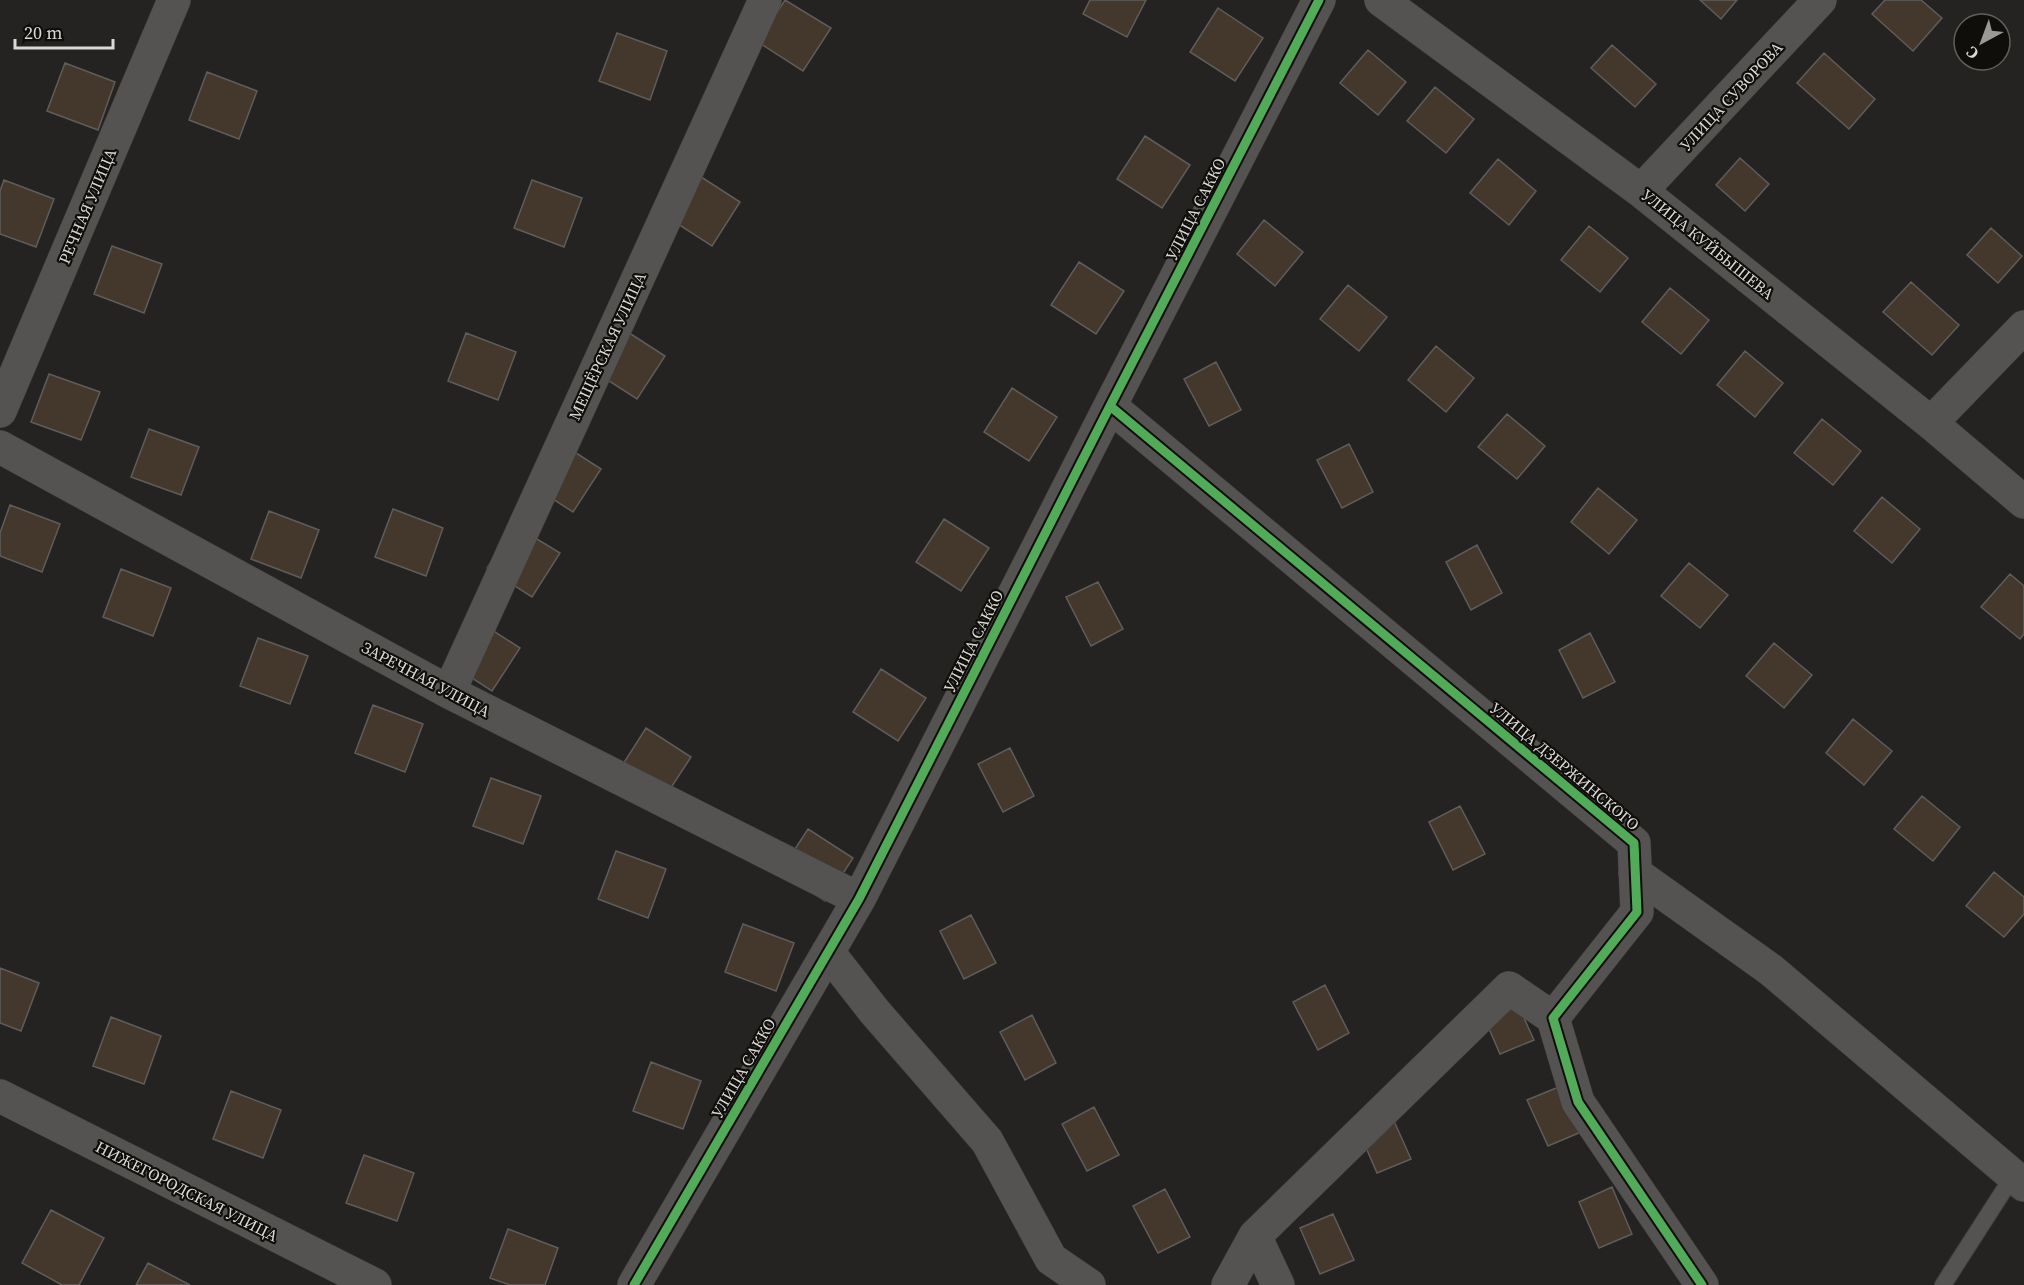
<svg xmlns="http://www.w3.org/2000/svg" width="2024" height="1285" viewBox="0 0 2024 1285" font-family="'Source Serif 4',serif">
  <rect width="100%" height="100%" fill="#252321"/>
  <path fill="#44382c" stroke="#5f5d5b" stroke-width="1.5" d="M785,0L831,28L803,71L758,42Z
    M1090,0H1146L1127,37L1083,14Z
    M1700,0H1737L1721,19Z
    M1885,0H1921L1942,18L1913,51L1872,14Z
    M1218,8L1263,38L1235,81L1190,52Z
    M617,33L667,51L650,100L599,81Z
    M1612,45L1656,84L1635,107L1591,68Z
    M1368,50L1406,82L1378,115L1340,83Z
    M1824,53L1875,99L1849,129L1797,83Z
    M65,63L115,82L98,130L47,111Z
    M207,72L257,91L239,139L189,120Z
    M1435,87L1474,119L1446,153L1407,121Z
    M1145,136L1190,165L1162,208L1117,179Z
    M1740,158L1769,184L1745,211L1716,185Z
    M1498,159L1536,191L1509,225L1470,193Z
    M695,173L740,202L712,246L667,217Z
    M4,180L54,199L36,247L0,234V191Z
    M532,180L582,198L564,247L514,228Z
    M1264,220L1303,252L1275,286L1237,254Z
    M1589,226L1628,258L1600,292L1561,260Z
    M1991,228L2022,256L1998,283L1967,255Z
    M112,246L162,264L144,313L94,294Z
    M1079,262L1124,291L1096,334L1051,305Z
    M1911,282L1959,325L1932,355L1883,312Z
    M1348,285L1387,317L1359,351L1320,319Z
    M1670,288L1709,320L1681,354L1642,322Z
    M620,327L665,356L637,399L592,370Z
    M466,333L516,352L498,400L448,381Z
    M1436,346L1474,378L1446,412L1408,380Z
    M1745,351L1783,383L1755,417L1717,385Z
    M1216,362L1241,410L1209,426L1184,379Z
    M49,374L100,392L81,440L31,422Z
    M1012,388L1057,417L1029,461L984,432Z
    M1507,414L1545,446L1517,479L1478,447Z
    M1822,419L1861,451L1833,485L1794,453Z
    M149,429L199,447L181,495L131,477Z
    M556,440L601,469L573,512L528,483Z
    M1349,444L1373,492L1342,508L1317,460Z
    M1598,488L1637,520L1609,554L1571,522Z
    M1882,497L1920,529L1892,563L1854,531Z
    M10,505L60,524L42,572L0,556V533Z
    M393,509L443,528L426,576L375,557Z
    M269,511L319,530L301,578L251,559Z
    M944,519L989,548L961,591L916,562Z
    M514,525L560,553L532,597L487,568Z
    M1477,545L1502,593L1471,610L1446,562Z
    M1689,563L1728,595L1700,628L1661,596Z
    M121,569L171,588L153,636L103,617Z
    M2010,574L2024,586V634L2020,639L1981,607Z
    M1098,582L1123,629L1091,646L1066,597Z
    M475,619L520,648L492,691L447,662Z
    M1590,633L1615,682L1583,698L1559,650Z
    M258,638L308,656L290,704L240,686Z
    M1774,643L1812,675L1784,708L1746,676Z
    M881,669L926,698L898,741L853,712Z
    M373,705L423,724L405,772L355,753Z
    M1853,719L1892,751L1864,785L1826,753Z
    M646,728L691,757L663,800L618,772Z
    M1010,748L1034,796L1003,812L978,764Z
    M491,778L541,796L523,844L473,826Z
    M1922,796L1960,827L1933,861L1894,829Z
    M1460,806L1485,854L1453,870L1429,822Z
    M808,829L853,858L825,901L780,872Z
    M616,851L666,869L648,918L598,899Z
    M1994,872L2024,897V914L2004,937L1966,906Z
    M971,915L996,963L964,979L940,931Z
    M743,924L794,943L776,991L725,972Z
    M0,968L39,983L21,1031L0,1023Z
    M1325,985L1349,1033L1318,1050L1293,1002Z
    M1513,994L1534,1040L1500,1054L1480,1008Z
    M1032,1015L1056,1063L1025,1080L1000,1032Z
    M111,1017L161,1036L144,1084L93,1066Z
    M651,1062L701,1081L683,1129L633,1111Z
    M1561,1086L1581,1132L1548,1146L1527,1100Z
    M231,1091L281,1110L263,1158L213,1139Z
    M1094,1107L1119,1155L1087,1171L1062,1124Z
    M1390,1112L1411,1159L1377,1173L1357,1127Z
    M364,1155L414,1173L397,1221L346,1203Z
    M1612,1187L1632,1234L1599,1248L1579,1202Z
    M1165,1189L1190,1237L1158,1253L1133,1206Z
    M51,1210L104,1238L79,1285H62L22,1263Z
    M1333,1214L1354,1260L1320,1274L1300,1228Z
    M508,1229L558,1248L545,1285H510L490,1278Z
    M148,1263L190,1285H136Z"/>
  <g fill="none" stroke-linecap="round" stroke-linejoin="round">
    <g stroke="#3f3d3b" stroke-width="18">
      <path id="service" d="M1943,1285L2013,1176"/>
    </g>
    <g stroke="#3f3d3b" stroke-width="34">
      <path id="minor" d="M1381,0L1641,191L1931,423L2024,502
        M1641,191L1820,0
        M1110,406L1634,843L1637,912L1553,1018L1578,1102L1702,1285
        M0,411L174,0
        M1931,423L2024,327
        M0,447L449,692L859,899
        M449,692L765,0
        M1635,873L1771,970L2024,1185
        M828,952L874,1011L987,1141L1051,1259L1089,1285
        M1255,1236L1278,1285
        M634,1285L859,899L1110,406L1319,0
        M1228,1285L1255,1236L1509,988L1553,1018"/>
    </g>
    <g stroke="#3f3d3b" stroke-width="34">
      <path id="secondary" d="M0,1096L375,1285"/>
    </g>
    <use href="#service" stroke="#555351" stroke-width="16"/>
    <use href="#minor" stroke="#555351" stroke-width="33"/>
    <use href="#secondary" stroke="#555351" stroke-width="33"/>
    <g stroke="#0f0e0b" stroke-width="13">
      <path id="cycleway" d="M1110,406L1634,843L1637,912L1553,1018L1578,1102L1702,1285
        M634,1285L859,899L1110,406L1319,0"/>
    </g>
    <use href="#cycleway" stroke="#51ab58" stroke-width="9"/>
  </g>
  <g text-anchor="middle" dominant-baseline="central" stroke-width="4.5" stroke-linejoin="round" paint-order="stroke">
    <g font-size="16" fill="#dbd9d5" stroke="#0f0e0b">
      <text transform="translate(1731 96) rotate(-47)">УЛИЦА СУВОРОВА</text>
      <text transform="translate(87 206) rotate(-67)">РЕЧНАЯ УЛИЦА</text>
      <text transform="translate(1195 209) rotate(-63)">УЛИЦА САККО</text>
      <text transform="translate(1708 244) rotate(39)">УЛИЦА КУЙБЫШЕВА</text>
      <text transform="translate(607 346) rotate(-65)">МЕЩЁРСКАЯ УЛИЦА</text>
      <text transform="translate(973 641) rotate(-63)">УЛИЦА САККО</text>
      <text transform="translate(426 679) rotate(28)">ЗАРЕЧНАЯ УЛИЦА</text>
      <text transform="translate(1565 766) rotate(40)">УЛИЦА ДЗЕРЖИНСКОГО</text>
      <text transform="translate(743 1068) rotate(-60)">УЛИЦА САККО</text>
      <text transform="translate(187 1191) rotate(27)">НИЖЕГОРОДСКАЯ УЛИЦА</text>
    </g>
  </g>
  <g transform="translate(1982 42) rotate(221)"><circle r="28" fill="#0f0e0b" stroke="#615f5c" stroke-width="1.5"/>
  <path d="M0-4.5L10 22L0 15L-10 22Z" fill="#9b9996"/>
  <text y="-9" font-size="16" font-weight="bold" text-anchor="middle" fill="#dbd9d5">С</text>
  </g>
  <path d="M15 39v9h98v-9" fill="none" stroke="#dbd9d5" stroke-width="3"/>
  <text x="24" y="39" font-size="18" fill="#dbd9d5" stroke="#0f0e0b" stroke-width="4.5" paint-order="stroke">20 m</text>
</svg>
